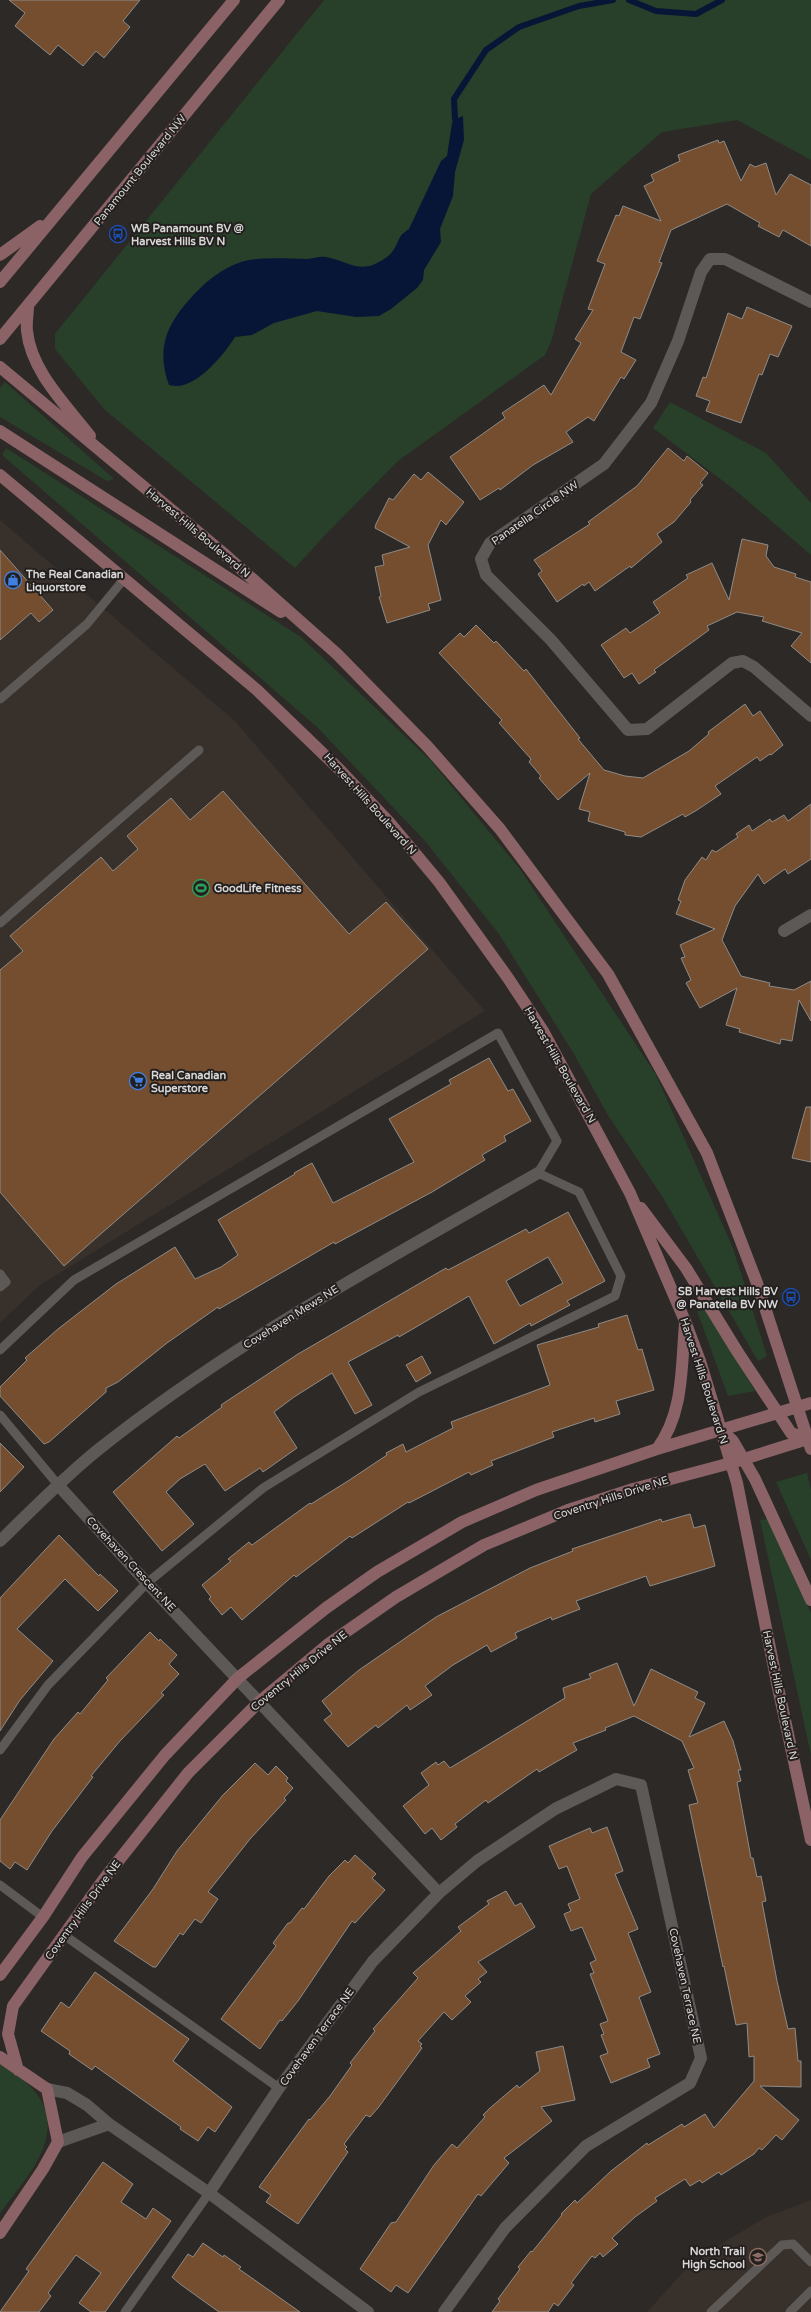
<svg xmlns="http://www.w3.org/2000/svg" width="811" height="2312" viewBox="0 0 811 2312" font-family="'Varela Round',sans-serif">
  <rect width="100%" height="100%" fill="#2c2927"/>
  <path fill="#38302a" d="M0,520L235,721L485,1011L40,1285L0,1323Z
    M811,2200V2312H647L684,2271L724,2242L766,2217Z"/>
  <path fill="#284029" d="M324,0H811V160L737,120L662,132L591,194L551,342L545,355L398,461L326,534L295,568L105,410L55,349V334Z
    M5,382L114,479L107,481L0,417V388Z
    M670,402L766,453L811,503V555L735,490L653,428Z
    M6,448L301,637L430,760L520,869L656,1075L733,1248L767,1356L758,1361L662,1196L609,1117L574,1054L499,934L425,841L317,727L2,455Z
    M707,1309L755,1391L728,1396L697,1311Z
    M807,1473L811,1490V1560L776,1482Z
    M769,1519L811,1613V1755L760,1520Z
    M0,2064C9,2071 20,2076 28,2084C74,2129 29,2174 0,2213Z"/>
  <path fill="#071637" d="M463,116L464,140L455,172L453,196L440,229L441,242L424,270L423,280L417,288L391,309L379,316L356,317L317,311L274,323L252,335L235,337C223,356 193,393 169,385C159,358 162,334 180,311C197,289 220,266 249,260C268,257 288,259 307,259C313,259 319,256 325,257C339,258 355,270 369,266C375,265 389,257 392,252C400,242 396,237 409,229L441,161L447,156L452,123L455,119Z"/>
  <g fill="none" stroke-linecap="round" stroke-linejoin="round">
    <path stroke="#071637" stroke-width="6" d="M629,0L656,11L696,14L722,0
      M455,119L454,99L486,50L519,27L579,6L613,0"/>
  </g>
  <path fill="#754e2f" stroke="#8e8b88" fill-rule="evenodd" d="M9,0H140L123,21L130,27L104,58L96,51L83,66L58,45L50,55L15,26L25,13Z
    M718,140L719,143L724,141L741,181L750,164L755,167L766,163L776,195L790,174L811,185V246L783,230L779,237L758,226L760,223L727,204L671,230L659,262L662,263L640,319L634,317L621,352L636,360L624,379L621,377L594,421L588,417L566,432L573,442L533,465L500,490L499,488L480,500L450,457L505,418L502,413L544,385L551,395L581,343L575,339L593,310L588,309L605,264L597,261L616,215L619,216L623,206L661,221L644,186L654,181L651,175L680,161L678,155Z
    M747,307L792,326L778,357L770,354L762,375L759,374L741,423L706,411L710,401L696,396L703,377L706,378L728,313L742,319Z
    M668,448L684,461L687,456L708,473L700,483L703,485L690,500L691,502L674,522L657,534L662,542L631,568L630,566L595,591L589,582L584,586L583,584L557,602L538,574L542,571L534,560L590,524L588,522L637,486Z
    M428,472L464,502L446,525L441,520L428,545L441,600L428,604L430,610L387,623L379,597L381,596L375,567L384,565L382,555L410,547L375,528L376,524L389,498L393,500L414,474L421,480Z
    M742,539L768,545L766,556L774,567L796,574L795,577L811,582V663L791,646L802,633L762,621L764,617L737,612L707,626L709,630L654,670L656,672L639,684L632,673L624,678L601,645L626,628L630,633L660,613L653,602L688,578L686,575L712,563L729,600Z
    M0,550L53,610L39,622L31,613L0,640Z
    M476,625L494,643L496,641L524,671L526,669L580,738L578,739L604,770L625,776L643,778L689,751L709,734L708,732L745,704L753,716L760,711L783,745L771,755L770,754L760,761L757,757L715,786L721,794L697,810L685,817L683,814L641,837L625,835V832L588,821L590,812L579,809L590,773L558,800L539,778L541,776L529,762L531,759L499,723L502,720L439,653L460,633L464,637Z
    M223,791L349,934L386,902L428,949L64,1266L0,1192V970L23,951L10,936L101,857L113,871L138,849L127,836L171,798L190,820Z
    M811,804V859L788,874L785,869L764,884L758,874L735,906L722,940L741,976L770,983L769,986L794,990L811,981V1021L799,1000L792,1041L781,1039L780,1044L739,1032L740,1029L726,1025L737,988L700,1008L686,983L691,980L681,958L685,957L680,945L715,929L676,914L681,901L678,900L685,880L702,857L706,860L712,850L716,852L738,837L736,834L749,825L752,831L770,819L772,822L784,815L788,821Z
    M489,1058L508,1091L513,1089L531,1121L504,1136L506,1141L482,1155L485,1160L432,1192L335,1244L334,1242L219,1309L218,1307L167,1343L118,1382L106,1388V1392L49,1442L44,1444L0,1396V1387L27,1360L25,1358L58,1329L116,1284L175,1247L195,1279L221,1267L238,1255L218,1220L295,1174L294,1173L312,1163L333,1203L414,1162L389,1119L451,1084L449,1080Z
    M806,1107H811V1162L792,1158Z
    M568,1212L605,1281L567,1301L570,1305L531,1326L530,1323L494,1344L469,1296L399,1337L398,1335L348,1362L372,1405L355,1414L332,1373L294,1397L274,1412L297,1448L263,1472L260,1468L225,1491L205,1464L180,1479L166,1492L194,1524L162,1551L113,1492L177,1436L179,1438L222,1407L221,1405L298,1354L446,1268L448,1270L526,1229L529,1233ZM548,1257L563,1283L520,1306L506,1281Z
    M627,1315L638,1350L642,1349L654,1390L616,1401L620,1414L595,1422L594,1418L552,1432L554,1437L491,1461L493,1465L471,1475L469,1472L409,1503L408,1502L352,1538L350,1536L296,1577L294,1575L242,1620L231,1607L222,1615L209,1599L211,1597L202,1585L231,1561L228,1559L249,1542L252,1545L310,1503L311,1504L348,1481L387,1455L386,1453L403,1444L406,1452L453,1428L451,1422L550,1385L537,1345L599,1327L598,1324Z
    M422,1356L431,1373L416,1382L406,1365Z
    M0,1443L24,1467L0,1492Z
    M690,1514L694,1528L705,1525L715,1566L650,1586L646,1576L576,1601L580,1609L552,1620L551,1617L515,1633L517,1638L491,1652L487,1645L453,1665L425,1686L432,1695L410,1710L407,1705L378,1728L376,1725L348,1747L324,1720L332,1714L322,1701L359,1670L436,1617L530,1568L573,1551L572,1549L661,1519L662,1522Z
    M59,1535L99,1576L100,1574L118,1591L98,1611L65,1579L17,1629L53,1661L20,1700L0,1731V1598Z
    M150,1632L159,1641L160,1639L177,1655L169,1664L179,1674L161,1693L164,1695L120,1741L91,1776L93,1777L52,1831L27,1870L15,1862L10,1869L0,1861V1820L54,1739L78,1712L80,1714L108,1680L106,1678Z
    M617,1663L634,1706L651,1669L698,1692L695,1698L705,1703L689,1737L724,1721L733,1741L741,1770H738L741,1781L737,1782L751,1858H753L757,1877L761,1876L766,1901L762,1902L777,1981L788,2029L795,2028L798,2061H801V2087L760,2086L799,2120L782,2140L776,2135L762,2150L759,2148L754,2154L721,2175L719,2172L702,2183L700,2180L690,2186L685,2179L655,2198L657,2201L635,2217L612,2238L618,2244L603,2257L600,2253L595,2258L592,2256L571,2283L574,2285L558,2306L554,2303L548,2312H492L500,2301L498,2299L520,2269L518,2267L531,2251L532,2252L562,2215L561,2214L575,2200L577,2203L611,2171L647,2143L648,2145L682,2124L684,2127L705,2114L714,2128L754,2081V2056L749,2057L747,2023L736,2025L724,1966L723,1967L689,1805L698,1803L688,1770L694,1768L682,1741L634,1716L605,1728L606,1730L573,1743L577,1750L556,1762L539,1772L537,1769L488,1803L486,1800L455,1824L457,1827L441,1840L432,1828L425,1834L403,1806L429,1785L421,1773L436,1762L438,1765L444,1761L450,1768L565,1698L563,1688L591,1678L589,1674Z
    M255,1763L268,1775L276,1766L288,1778L286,1781L293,1788L284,1798L286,1800L250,1839L208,1892L218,1899L201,1923L195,1919L183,1935L180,1933L156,1967H153L114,1941L153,1889L177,1851L223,1795Z
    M607,1827L623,1871L615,1874L638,1929L628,1933L651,1992L639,1997L660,2054L647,2059L650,2067L611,2083L600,2056L608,2053L601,2035L604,2034L600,2024L608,2021L590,1974L594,1973L590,1963L596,1960L582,1927L571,1931L564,1914L571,1911L568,1904L580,1899L567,1866L559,1869L549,1846L590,1828L592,1833Z
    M355,1855L376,1874L372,1878L385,1890L355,1923L352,1921L298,2001L282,2021L280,2020L260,2049L221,2019L276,1946L273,1943L288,1923H290L302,1908L304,1909L329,1876L345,1860L348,1863Z
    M506,1891L515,1906L521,1903L535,1927L478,1962L487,1972L478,1979L481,1982L465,1996L471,2002L452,2020L444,2012L418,2041L422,2044L420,2046L422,2048L378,2108L370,2117L366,2115L344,2144L347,2147L345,2149L348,2152L298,2224L266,2202L271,2195L259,2187L309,2119L310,2120L330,2096L352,2065L350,2063L375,2031L373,2029L418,1978L413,1973L461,1931L458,1927L489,1904L487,1901Z
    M95,1972L189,2039L173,2061L232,2107L215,2132L208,2127L198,2141L180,2129L181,2127L95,2066L92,2070L69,2054L70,2051L41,2031L61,2002L69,2008Z
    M563,2046L575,2100L541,2107L552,2121L504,2158L509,2163L481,2196L478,2194L408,2293L396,2285L391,2292L360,2269L391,2223L396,2222L434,2165L452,2144L457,2148L485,2117L483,2115L490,2108L517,2085L519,2088L540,2071L536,2052Z
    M103,2162L133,2184L121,2202L146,2219L153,2208L171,2221L105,2312H91L79,2303L101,2273L76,2255L48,2293L51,2296L39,2312H0L29,2271L26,2269Z
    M203,2243L223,2257L224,2255L241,2267L239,2269L300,2312H219L180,2284L172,2277L188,2254L193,2257Z"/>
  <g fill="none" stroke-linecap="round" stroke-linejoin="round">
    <path stroke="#5c5957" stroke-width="9" d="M0,699L87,624L124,579
      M0,923L199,750
      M0,1274L6,1282L0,1287
      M0,1350L74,1280L498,1033L557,1141L538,1173L579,1192L621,1276L615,1296L419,1392L263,1488L147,1583L48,1685L0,1750
      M0,1415L59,1486
      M0,1885L43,1917
      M64,1935L279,2088
      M125,2312L209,2193
      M711,2312L782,2245L793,2244L811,2262
      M790,2312L811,2291"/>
    <path stroke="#5c5957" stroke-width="12" d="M811,302L725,259H710L701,272L678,341L651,403L604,464L490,543L481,559L486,575L551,640L628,730L647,729L732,663L743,661L754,667L811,716
      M784,931L811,915
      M59,1486L147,1583L439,1893
      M0,1541C32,1510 64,1477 99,1449C235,1341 388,1259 538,1173
      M47,2089L67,2093L87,2105L109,2124L209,2193L368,2312
      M58,2142L109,2124
      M209,2193L279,2088L373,1961L439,1893L477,1861L555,1809L616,1779L641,1785L701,2058L690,2083L586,2146L505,2228L444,2312"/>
    <path stroke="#8b6366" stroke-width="12" d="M0,255L40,226
      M0,282L234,0
      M28,306C28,314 26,323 27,331C31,371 66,405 90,436
      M0,339L279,0
      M0,367L222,552L337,654L427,746L500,829L561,911L608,974L707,1153L757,1283L811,1449
      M0,431L281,612
      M0,475L257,690L340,770L389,822L439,882L508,978L543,1031L630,1193L685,1321L700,1361L737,1483L777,1683L811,1840
      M641,1208L686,1268L737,1351L791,1433L808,1439
      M722,1431L733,1441L755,1479L811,1600
      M657,1449C684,1413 681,1368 685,1324
      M0,1975L43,1917L82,1857L165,1755L238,1678L326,1608L377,1572L462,1522L536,1490L657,1449L811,1403
      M0,2057L47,2089L58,2142L43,2169L0,2233
      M18,2070L8,2034L13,2006L104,1879L188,1773L260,1701L327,1645L396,1597L484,1545L568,1510L633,1489L731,1463L811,1438"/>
  </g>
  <defs>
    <g id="bus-ring" transform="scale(0.9)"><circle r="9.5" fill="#221f1e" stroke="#1a4fb4" stroke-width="1.5"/><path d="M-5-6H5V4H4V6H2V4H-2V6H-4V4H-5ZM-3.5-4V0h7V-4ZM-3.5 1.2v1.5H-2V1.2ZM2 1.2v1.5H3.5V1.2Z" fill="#1a4fb4"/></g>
    <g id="shop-ring" transform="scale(0.9)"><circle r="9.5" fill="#221f1e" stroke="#3f7fe0" stroke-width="1.5"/><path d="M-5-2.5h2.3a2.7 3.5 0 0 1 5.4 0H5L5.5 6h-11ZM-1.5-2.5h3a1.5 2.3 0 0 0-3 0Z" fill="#3f7fe0"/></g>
    <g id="stadium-ring" transform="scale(0.9)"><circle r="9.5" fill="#221f1e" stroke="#2e9e5b" stroke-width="1.5"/><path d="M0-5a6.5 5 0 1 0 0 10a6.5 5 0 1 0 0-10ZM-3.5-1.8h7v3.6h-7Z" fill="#2e9e5b"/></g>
    <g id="supermarket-ring" transform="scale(0.9)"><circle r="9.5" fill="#221f1e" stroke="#3f7fe0" stroke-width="1.5"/><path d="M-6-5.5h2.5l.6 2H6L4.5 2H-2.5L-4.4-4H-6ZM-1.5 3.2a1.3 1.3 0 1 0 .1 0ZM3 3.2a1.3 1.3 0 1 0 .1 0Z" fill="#3f7fe0"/></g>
    <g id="school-ring" transform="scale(0.9)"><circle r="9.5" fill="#221f1e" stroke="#8d6e63" stroke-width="1.5"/><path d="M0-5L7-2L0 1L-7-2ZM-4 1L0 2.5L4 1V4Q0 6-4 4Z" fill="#8d6e63"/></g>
  </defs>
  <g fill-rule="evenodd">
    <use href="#bus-ring" x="118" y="234"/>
    <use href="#shop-ring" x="13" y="580"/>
    <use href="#stadium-ring" x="201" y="888"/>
    <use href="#supermarket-ring" x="138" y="1081"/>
    <use href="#bus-ring" x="791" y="1297"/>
    <use href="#school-ring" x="758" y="2257"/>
  </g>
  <g text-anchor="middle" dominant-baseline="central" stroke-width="4" stroke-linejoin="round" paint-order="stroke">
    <g font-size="11" fill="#d9d7d6" stroke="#221f1e">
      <text transform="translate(140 170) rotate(-51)">Panamount Boulevard NW</text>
      <text transform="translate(535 513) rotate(-35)">Panatella Circle NW</text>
      <text transform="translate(198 533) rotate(40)">Harvest Hills Boulevard N</text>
      <text transform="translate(370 804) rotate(48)">Harvest Hills Boulevard N</text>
      <text transform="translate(560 1065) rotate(60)">Harvest Hills Boulevard N</text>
      <text transform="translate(291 1317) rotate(-32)">Covehaven Mews NE</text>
      <text transform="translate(704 1381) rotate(72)">Harvest Hills Boulevard N</text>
      <text transform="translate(611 1498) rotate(-18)">Coventry Hills Drive NE</text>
      <text transform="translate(131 1564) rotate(47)">Covehaven Crescent NE</text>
      <text transform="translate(299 1671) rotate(-39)">Coventry Hills Drive NE</text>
      <text transform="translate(780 1695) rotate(78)">Harvest Hills Boulevard N</text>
      <text transform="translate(83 1910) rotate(-54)">Coventry Hills Drive NE</text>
      <text transform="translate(685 1986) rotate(78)">Covehaven Terrace NE</text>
      <text transform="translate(317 2037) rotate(-54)">Covehaven Terrace NE</text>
    </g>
    <g font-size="11" font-weight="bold" fill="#d9d7d6" stroke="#221f1e" text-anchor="start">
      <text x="131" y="228">WB Panamount BV @<tspan x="131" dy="13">Harvest Hills BV N</tspan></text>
      <text x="26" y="574">The Real Canadian<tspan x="26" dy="13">Liquorstore</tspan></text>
      <text x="214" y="888">GoodLife Fitness</text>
      <text x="151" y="1075">Real Canadian<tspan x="151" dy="13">Superstore</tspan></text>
      <text x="778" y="1291" text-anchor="end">SB Harvest Hills BV<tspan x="778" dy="13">@ Panatella BV NW</tspan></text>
      <text x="745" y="2251" text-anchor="end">North Trail<tspan x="745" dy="13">High School</tspan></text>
    </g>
  </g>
</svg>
